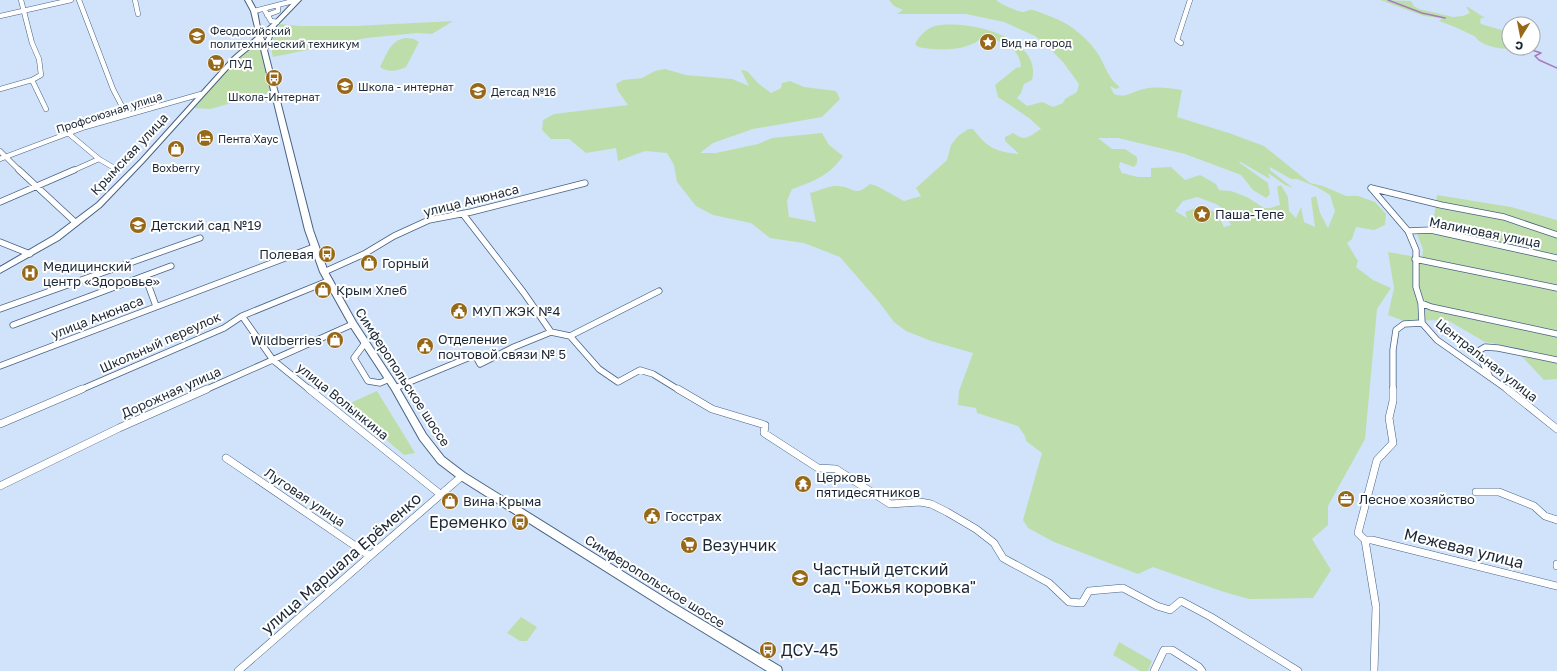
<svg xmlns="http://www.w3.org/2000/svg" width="1557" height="671" viewBox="0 0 1557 671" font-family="'Golos Text',sans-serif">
  <rect width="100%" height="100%" fill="#d0e3fb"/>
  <path fill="#bddeaa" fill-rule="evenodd" d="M889,0H996C1001,4 1017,12 1024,12C1027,12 1029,9 1033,10C1045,14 1059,19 1070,26C1081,34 1091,43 1098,54C1105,65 1109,80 1120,87L1116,89L1110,86L1114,94C1126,99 1132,91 1144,89C1156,86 1169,88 1182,90L1177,117L1229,133L1264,146L1310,183L1323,186L1346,196H1358L1375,202L1386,214L1385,225L1374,230L1356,227L1352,239L1347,243L1358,261L1356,267L1373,280L1391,288L1377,309L1365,439L1328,506V525L1312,539L1331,570L1313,598L1249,599L1224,592L1153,567L1138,574L1054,542L1028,528L1023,520L1042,453L1026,441L1025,436L1018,426L977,413L976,408L958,405L959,391L973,353L931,341L906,331L894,322L879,302L840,257L804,243L770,238L751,223L713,215L696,206L677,182L674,165L667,153L645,151L618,161L616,148L586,153L569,139H551L542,130L543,120L554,114L628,105L618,91L616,84L623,80L642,78L655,71L665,69L686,75L732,79L749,86L741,70L747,71L759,84L771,93L781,88L782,83L790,81L804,87L836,91L840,99L822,117L753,129L713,143L700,153H716L758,144L772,138L822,133L829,145L843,156C830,175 813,182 792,189L787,201L789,217L816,222L810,193C818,191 830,185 838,186C854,187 854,198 870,184L877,186L904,201L921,196L916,188L947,160L951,145L958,136L968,129H973C987,148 997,152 1019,154L1005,141V137L1013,133C1026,142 1028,137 1041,129L1029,118L998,97L995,85L1016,68L1021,67C1019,45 1002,43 984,36C968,52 938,51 918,47L915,44C919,36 927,28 935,26C967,19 1043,37 1032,80L1024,84L1021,93L1017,98L1027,106L1042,102L1053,107L1063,103L1065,99L1077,92L1079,84L1063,62L1043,42L1035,36L1004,22L966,14H897L903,10L894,6ZM1098,138H1118L1185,154L1241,175L1253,190L1266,198L1270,194L1268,183L1240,163L1239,161L1270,179L1268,173L1285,185L1293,188L1270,170V167L1291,179H1297L1317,187L1330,195L1335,211L1328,228L1320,213L1316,196L1311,198L1315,227L1304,222L1301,207L1296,218L1289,211L1288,197L1281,185L1277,187L1280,205L1270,208H1264L1247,197L1231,191L1219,190L1216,184L1200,175L1185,180L1171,167L1151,168V177H1138L1122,173L1119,167L1120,162L1134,167L1137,163V157L1125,149H1112ZM1197,197L1216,204L1227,211V218L1231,225L1224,227L1217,213L1201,206L1185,212L1187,218L1175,211L1183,201Z
    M1380,0L1411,1L1414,6L1419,9L1453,17L1463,16L1470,13L1466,7H1468L1485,18H1481L1480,22L1481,24L1509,32V48H1521C1508,50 1492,49 1481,42C1477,40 1477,38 1474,36C1462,30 1451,25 1439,21L1442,19L1440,18L1424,16Z
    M453,21L432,34L417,33L366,38L273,57C269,45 273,35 280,24L300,26H355Z
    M406,38L414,39L419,42L406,67C398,71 388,73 380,67C387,54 390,40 406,38Z
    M250,50H260L262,53L271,92L210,109L193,108L237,59Z
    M1437,195L1511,207L1557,220V379L1544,380L1513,347L1485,342L1447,320L1404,321L1388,315L1394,288L1388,252L1422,258L1423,250L1416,231L1432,232Z
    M377,391L415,453L404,455L346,405Z
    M521,617L537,627L527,641H520L507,633Z
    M1119,642L1152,661L1148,671H1140L1113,655Z"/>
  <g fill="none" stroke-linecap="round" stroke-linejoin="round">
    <path stroke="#a67bba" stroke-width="1.5" d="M1388,0L1422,13L1445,18
      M1526,48L1541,53L1535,56L1539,60L1557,68"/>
    <g stroke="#476284" stroke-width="5.5">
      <path id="street-far2" d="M79,0L113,89L126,114
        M135,0L138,14
        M264,9L271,21L277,22
        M254,11L297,0
        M267,15L278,11V6
        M0,16L71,0
        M1181,43L1177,40L1190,0
        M32,80L46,109
        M0,89L32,80L41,75L39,59L32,43L21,0
        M68,133L99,159L116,169
        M0,151L20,171
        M0,159L85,127L201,94
        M72,171L99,159"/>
    </g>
    <g stroke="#476284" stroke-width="7">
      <path id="street-far1" d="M19,170L76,223
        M1371,188L1441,205L1504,217L1557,235
        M1371,188L1408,231L1416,250V287L1421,303L1422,323
        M0,202L74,170
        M463,214L524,293L551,332L570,336
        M1408,231L1431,230L1557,258
        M0,242L30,254
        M1415,259L1557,288
        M324,272L364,254L394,236L429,220L471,212L585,183
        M145,276L156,306
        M1421,303L1431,307L1557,334
        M0,309L200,238
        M242,316L273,360L310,390
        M1422,323L1437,340L1508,390
        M13,325L171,266
        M570,336L599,369L618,382L640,370L653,374L679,390
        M570,336L659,291
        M365,343L354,358L368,381L380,383L389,379
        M0,366L314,247
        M1489,375L1480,357V350L1485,347L1498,348L1557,360
        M395,388L475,355L480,364L514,347L551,332
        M80,390L224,328L242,316L328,281
        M205,390L353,324
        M1393,390V350L1396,330L1404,324L1422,323"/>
    </g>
    <g stroke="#476284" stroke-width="8">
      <path id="street" d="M309,389L440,494
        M678,389L712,409L765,425L764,433L818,468L836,469L890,504L920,502L931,504L947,512L976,529L994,543L1003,558L1049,583L1069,602L1082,603L1089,591L1123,588L1157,606L1170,610L1181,601L1211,617L1298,671
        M1507,389L1557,429
        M0,424L82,389
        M226,458L370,556
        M0,486L119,428L207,389
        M1476,492H1499L1534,506L1545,516L1557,520
        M1365,540H1372L1557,586
        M1557,564V566
        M238,671L462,476
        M1154,671L1164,650H1172L1199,667L1202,671
        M1374,671L1376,607L1365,540L1358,533L1377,460L1393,443L1389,418L1393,401V389"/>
    </g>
    <g stroke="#476284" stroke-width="2">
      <path id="secondary" d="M245,0H251L257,11L261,33L273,23L295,0H301L276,26L267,50L313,230L328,272L356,322L398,386L426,434L444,457L465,473L675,604L781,667L782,671H767L667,610L459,479L438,463L420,440L392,390L350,326L320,272L305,230L259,41L237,59L144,162L101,207L59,240L0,273V267L53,236L97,203L140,160L233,57L257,36L251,11ZM269,32L265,42L263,37Z"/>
    </g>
    <use href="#street-far2" stroke="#fff" stroke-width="4.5"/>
    <use href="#street-far1" stroke="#fff" stroke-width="5.5"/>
    <use href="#street" stroke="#fff" stroke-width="7"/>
    <use href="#secondary" fill="#fff" fill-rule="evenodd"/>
  </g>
  <defs>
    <g id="university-disc" transform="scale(0.9)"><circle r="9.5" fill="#976818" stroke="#fff"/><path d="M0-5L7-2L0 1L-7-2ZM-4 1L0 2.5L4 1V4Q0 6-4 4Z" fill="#fff"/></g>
    <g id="sight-disc" transform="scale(0.9)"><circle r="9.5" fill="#976818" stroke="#fff"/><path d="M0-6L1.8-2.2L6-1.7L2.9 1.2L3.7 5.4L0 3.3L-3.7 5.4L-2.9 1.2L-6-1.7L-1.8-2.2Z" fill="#fff"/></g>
    <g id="supermarket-disc" transform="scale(0.9)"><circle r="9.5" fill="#976818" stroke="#fff"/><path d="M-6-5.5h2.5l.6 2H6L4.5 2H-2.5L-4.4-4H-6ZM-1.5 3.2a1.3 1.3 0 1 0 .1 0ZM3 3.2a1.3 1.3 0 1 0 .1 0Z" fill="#fff"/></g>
    <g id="bus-disc" transform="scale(0.9)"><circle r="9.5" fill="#976818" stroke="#fff"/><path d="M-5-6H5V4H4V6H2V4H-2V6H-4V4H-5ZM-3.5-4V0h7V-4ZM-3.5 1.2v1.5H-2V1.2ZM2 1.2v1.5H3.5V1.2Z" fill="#fff"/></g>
    <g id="school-disc" transform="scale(0.9)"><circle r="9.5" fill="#976818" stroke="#fff"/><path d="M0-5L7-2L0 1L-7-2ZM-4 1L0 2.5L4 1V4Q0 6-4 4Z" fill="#fff"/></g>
    <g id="hotel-disc" transform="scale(0.9)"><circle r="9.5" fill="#976818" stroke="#fff"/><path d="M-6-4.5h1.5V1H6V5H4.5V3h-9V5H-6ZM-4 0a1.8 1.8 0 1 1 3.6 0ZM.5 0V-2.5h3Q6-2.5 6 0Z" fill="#fff"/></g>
    <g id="shop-disc" transform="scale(0.9)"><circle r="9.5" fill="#976818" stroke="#fff"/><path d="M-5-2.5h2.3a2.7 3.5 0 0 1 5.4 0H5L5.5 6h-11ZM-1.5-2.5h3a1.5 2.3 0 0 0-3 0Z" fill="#fff"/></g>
    <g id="hospital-disc" transform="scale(0.9)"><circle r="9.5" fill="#976818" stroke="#fff"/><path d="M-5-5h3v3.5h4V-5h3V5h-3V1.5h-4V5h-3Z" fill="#fff"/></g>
    <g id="civic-disc" transform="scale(0.9)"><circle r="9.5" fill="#976818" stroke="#fff"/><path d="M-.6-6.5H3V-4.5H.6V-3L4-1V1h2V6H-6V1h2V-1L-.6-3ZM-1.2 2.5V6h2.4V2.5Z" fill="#fff"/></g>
    <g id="temple-disc" transform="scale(0.9)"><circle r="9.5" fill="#976818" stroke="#fff"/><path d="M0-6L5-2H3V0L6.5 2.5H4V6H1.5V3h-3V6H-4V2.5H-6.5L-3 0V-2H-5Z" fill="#fff"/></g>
    <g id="office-disc" transform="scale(0.9)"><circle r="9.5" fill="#976818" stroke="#fff"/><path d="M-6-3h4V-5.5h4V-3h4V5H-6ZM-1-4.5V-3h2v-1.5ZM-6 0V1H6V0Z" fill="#fff"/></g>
  </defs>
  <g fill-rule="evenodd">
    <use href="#university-disc" x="197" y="36"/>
    <use href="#sight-disc" x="988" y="42"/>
    <use href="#supermarket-disc" x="216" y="63"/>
    <use href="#bus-disc" x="274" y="78"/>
    <use href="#school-disc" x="345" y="86"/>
    <use href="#school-disc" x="478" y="91"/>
    <use href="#hotel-disc" x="205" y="138"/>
    <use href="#shop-disc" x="176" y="149"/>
    <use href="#sight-disc" x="1202" y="214"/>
    <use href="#school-disc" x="138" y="225"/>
    <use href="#bus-disc" x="327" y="254"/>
    <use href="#shop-disc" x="369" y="263"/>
    <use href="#hospital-disc" x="30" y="273"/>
    <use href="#shop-disc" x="323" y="290"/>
    <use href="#civic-disc" x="459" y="311"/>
    <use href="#shop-disc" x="335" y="340"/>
    <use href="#civic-disc" x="425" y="346"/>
    <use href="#temple-disc" x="803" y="484"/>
    <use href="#office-disc" x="1346" y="499"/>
    <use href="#shop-disc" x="450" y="501"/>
    <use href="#civic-disc" x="652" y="516"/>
    <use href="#bus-disc" x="520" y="522"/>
    <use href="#supermarket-disc" x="689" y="545"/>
    <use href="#school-disc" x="800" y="578"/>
    <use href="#bus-disc" x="768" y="650"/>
  </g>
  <g text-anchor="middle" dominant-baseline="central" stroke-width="4" stroke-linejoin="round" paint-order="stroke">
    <g font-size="11" fill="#1b2736" stroke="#fff" text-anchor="start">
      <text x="210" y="30">Феодосийский<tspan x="210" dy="13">политехнический техникум</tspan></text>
      <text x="1001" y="42">Вид на город</text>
      <text x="229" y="63">ПУД</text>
      <text x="358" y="86">Школа - интернат</text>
      <text x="491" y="91">Детсад №16</text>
      <text x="274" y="96" text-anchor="middle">Школа-Интернат</text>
      <text x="218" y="138">Пента Хаус</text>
      <text x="176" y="167" text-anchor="middle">Boxberry</text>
    </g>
    <g font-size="11" fill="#1b2736" stroke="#fff">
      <text transform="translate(109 112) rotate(-18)">Профсоюзная улица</text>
    </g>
    <g font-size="13" fill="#1b2736" stroke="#fff">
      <text transform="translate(129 154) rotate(-47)">Крымская улица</text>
      <text transform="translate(471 200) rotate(-14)">улица Анюнаса</text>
      <text transform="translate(1485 232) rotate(11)">Малиновая улица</text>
      <text transform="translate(97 317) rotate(-21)">улица Анюнаса</text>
      <text transform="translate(160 342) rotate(-24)">Школьный переулок</text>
      <text transform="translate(1487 360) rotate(38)">Центральная улица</text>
      <text transform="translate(403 377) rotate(57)">Симферопольское шоссе</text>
      <text transform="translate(171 392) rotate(-24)">Дорожная улица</text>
      <text transform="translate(343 401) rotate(39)">улица Волынкина</text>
      <text transform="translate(305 497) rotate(34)">Луговая улица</text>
      <text transform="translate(655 581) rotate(32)">Симферопольское шоссе</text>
    </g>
    <g font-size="13" fill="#1b2736" stroke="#fff" text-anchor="start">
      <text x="1215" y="214">Паша-Тепе</text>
      <text x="151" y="225">Детский сад №19</text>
      <text x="314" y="254" text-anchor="end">Полевая</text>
      <text x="382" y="263">Горный</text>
      <text x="43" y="266">Медицинский<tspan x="43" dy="15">центр «Здоровье»</tspan></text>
      <text x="336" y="290">Крым Хлеб</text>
      <text x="472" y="311">МУП ЖЭК №4</text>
      <text x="438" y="339">Отделение<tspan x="438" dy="15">почтовой связи № 5</tspan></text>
      <text x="322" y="340" text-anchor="end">Wildberries</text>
      <text x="816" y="477">Церковь<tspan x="816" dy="15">пятидесятников</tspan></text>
      <text x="1359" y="499">Лесное хозяйство</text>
      <text x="463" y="501">Вина Крыма</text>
      <text x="665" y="516">Госстрах</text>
    </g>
    <g font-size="16" fill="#1b2736" stroke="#fff" text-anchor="start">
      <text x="507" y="522" text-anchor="end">Еременко</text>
      <text x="702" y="545">Везунчик</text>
      <text x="813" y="569">Частный детский<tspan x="813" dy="18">сад "Божья коровка"</tspan></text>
      <text x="781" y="650">ДСУ-45</text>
    </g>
    <g font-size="16" fill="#1b2736" stroke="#fff">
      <text transform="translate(1464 548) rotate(14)">Межевая улица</text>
      <text transform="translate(341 563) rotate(-41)">улица Маршала Ерёменко</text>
    </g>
  </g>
  <g transform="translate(1521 36) rotate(190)"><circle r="19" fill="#ffffff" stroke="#a4a9af"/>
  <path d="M0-3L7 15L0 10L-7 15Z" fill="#976818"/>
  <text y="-6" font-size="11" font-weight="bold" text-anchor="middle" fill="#1b2736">С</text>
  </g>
</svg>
